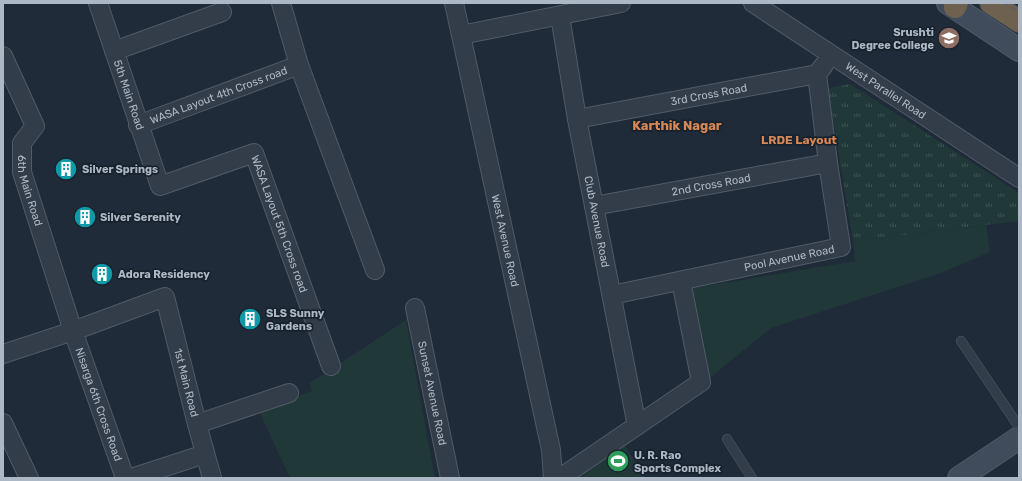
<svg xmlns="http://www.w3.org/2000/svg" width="1022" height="481" viewBox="0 0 1022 481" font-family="Rubik,sans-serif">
  <defs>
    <pattern id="park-tufts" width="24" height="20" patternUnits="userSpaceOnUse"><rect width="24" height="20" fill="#213839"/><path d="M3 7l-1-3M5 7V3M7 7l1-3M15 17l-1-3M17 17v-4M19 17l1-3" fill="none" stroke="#3f5354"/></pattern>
  </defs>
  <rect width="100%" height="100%" fill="#1f2b38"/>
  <path fill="#213839" d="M986,225L990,252L941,273L771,328L706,381L688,289L855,261L853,241Z
    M406,320L435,478H290L259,411L312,391L310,383Z
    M624,444L646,478H580Z"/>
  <path fill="url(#park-tufts)" d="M850,84L1019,193V221L853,241L828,88Z"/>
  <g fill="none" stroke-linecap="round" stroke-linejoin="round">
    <g stroke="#505b67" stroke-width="10">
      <path id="lane" d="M961,341L1019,427
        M727,439L752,478"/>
    </g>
    <g stroke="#505b67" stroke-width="20">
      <g id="street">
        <path id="s1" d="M98,3L160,186L254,153L331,366"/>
        <path d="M281,3L299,65L375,270"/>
        <path id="s2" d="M454,3L551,450L553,478"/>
        <path id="s3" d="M753,3L1019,178"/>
        <path id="s4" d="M560,16L577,119L637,426"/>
        <path d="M461,35L621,3"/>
        <path d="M114,51L222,12"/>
        <path id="s5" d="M3,56L35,126L22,143V172L73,331L125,478"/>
        <path id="s6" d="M577,119L817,74L824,65"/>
        <path id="s7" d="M138,125L299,65"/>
        <path id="s8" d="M594,206L828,163"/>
        <path id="s9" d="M612,295L841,247L828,163L817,74"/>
        <path id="s10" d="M415,308L450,478"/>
        <path id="s11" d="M3,354L73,331L165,297L197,424L289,393"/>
        <path d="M3,423L29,478"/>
        <path d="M197,424L212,478"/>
        <path d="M131,478L205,454"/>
        <path d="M560,478L701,382L681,281"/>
      </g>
    </g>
    <g stroke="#505b67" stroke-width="24">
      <path id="secondary" d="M948,3L1019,50
        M959,478L1019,438"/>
    </g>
    <g stroke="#3d4853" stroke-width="24">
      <path id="highway" d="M991,3L1019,21
        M955,7L957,3"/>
    </g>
    <use href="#lane" stroke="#333d49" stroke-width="9"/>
    <use href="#street" stroke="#333d49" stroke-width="18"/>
    <use href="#secondary" stroke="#404c5c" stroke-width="22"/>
    <use href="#highway" stroke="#6f614f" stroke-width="22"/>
    <path stroke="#546170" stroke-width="3" stroke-dasharray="4 4" stroke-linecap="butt" d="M1005,3L1019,12"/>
  </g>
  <defs>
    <g id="university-disc" transform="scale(1.15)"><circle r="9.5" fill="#8d6e63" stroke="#18222d"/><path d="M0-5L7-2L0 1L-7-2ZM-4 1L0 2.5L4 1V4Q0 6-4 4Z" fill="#fff"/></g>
    <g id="building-disc" transform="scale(1.15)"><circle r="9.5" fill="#0f9aa8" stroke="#18222d"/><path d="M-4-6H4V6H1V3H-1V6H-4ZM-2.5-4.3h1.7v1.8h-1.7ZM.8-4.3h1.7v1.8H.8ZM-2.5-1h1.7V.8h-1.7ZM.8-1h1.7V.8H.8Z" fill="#fff"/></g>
    <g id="stadium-disc" transform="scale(1.15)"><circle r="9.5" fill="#2e9e5b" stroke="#18222d"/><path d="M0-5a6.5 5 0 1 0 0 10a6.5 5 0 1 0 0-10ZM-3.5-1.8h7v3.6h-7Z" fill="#fff"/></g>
  </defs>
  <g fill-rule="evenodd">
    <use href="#university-disc" x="949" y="38"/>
    <use href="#building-disc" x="66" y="169"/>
    <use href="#building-disc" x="85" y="217"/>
    <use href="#building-disc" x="102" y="274"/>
    <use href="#building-disc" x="250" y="319"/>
    <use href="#stadium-disc" x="618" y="461"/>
  </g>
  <g text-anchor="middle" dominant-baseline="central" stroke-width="3.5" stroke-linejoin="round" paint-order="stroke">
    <g font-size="11" font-weight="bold" fill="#adb8c6" stroke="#18222d" text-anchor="start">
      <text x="934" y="32" text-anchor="end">Srushti<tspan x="934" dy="13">Degree College</tspan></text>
      <text x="82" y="169">Silver Springs</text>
      <text x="100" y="217">Silver Serenity</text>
      <text x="118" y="274">Adora Residency</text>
      <text x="266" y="313">SLS Sunny<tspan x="266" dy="13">Gardens</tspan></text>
      <text x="634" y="455">U. R. Rao<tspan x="634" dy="13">Sports Complex</tspan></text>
    </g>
    <g font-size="11" fill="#adb8c6" stroke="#18222d">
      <text stroke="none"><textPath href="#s3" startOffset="159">West Parallel Road</textPath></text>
      <text stroke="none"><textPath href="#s6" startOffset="134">3rd Cross Road</textPath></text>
      <text stroke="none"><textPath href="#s1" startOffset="97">5th Main Road</textPath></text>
      <text stroke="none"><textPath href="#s7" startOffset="86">WASA Layout 4th Cross road</textPath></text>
      <text stroke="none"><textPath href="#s8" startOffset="119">2nd Cross Road</textPath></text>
      <text stroke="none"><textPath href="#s5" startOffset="147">6th Main Road</textPath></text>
      <text stroke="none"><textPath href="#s4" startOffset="209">Club Avenue Road</textPath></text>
      <text stroke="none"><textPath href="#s1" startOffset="368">WASA Layout 5th Cross road</textPath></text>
      <text stroke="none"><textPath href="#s2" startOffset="243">West Avenue Road</textPath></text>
      <text stroke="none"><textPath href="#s9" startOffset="181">Pool Avenue Road</textPath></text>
      <text stroke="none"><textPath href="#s11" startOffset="260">1st Main Road</textPath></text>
      <text stroke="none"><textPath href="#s10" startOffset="87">Sunset Avenue Road</textPath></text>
      <text stroke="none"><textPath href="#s5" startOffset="372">Nisarga 6th Cross Road</textPath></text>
    </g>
    <g font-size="12" font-weight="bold" fill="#d88755" stroke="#18222d">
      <text x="799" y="140">LRDE Layout</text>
    </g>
    <g font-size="13" font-weight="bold" fill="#d88755" stroke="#18222d">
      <text x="677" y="125">Karthik Nagar</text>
    </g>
  </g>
  <rect width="1022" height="481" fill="none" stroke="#adb8c6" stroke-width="8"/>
</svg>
